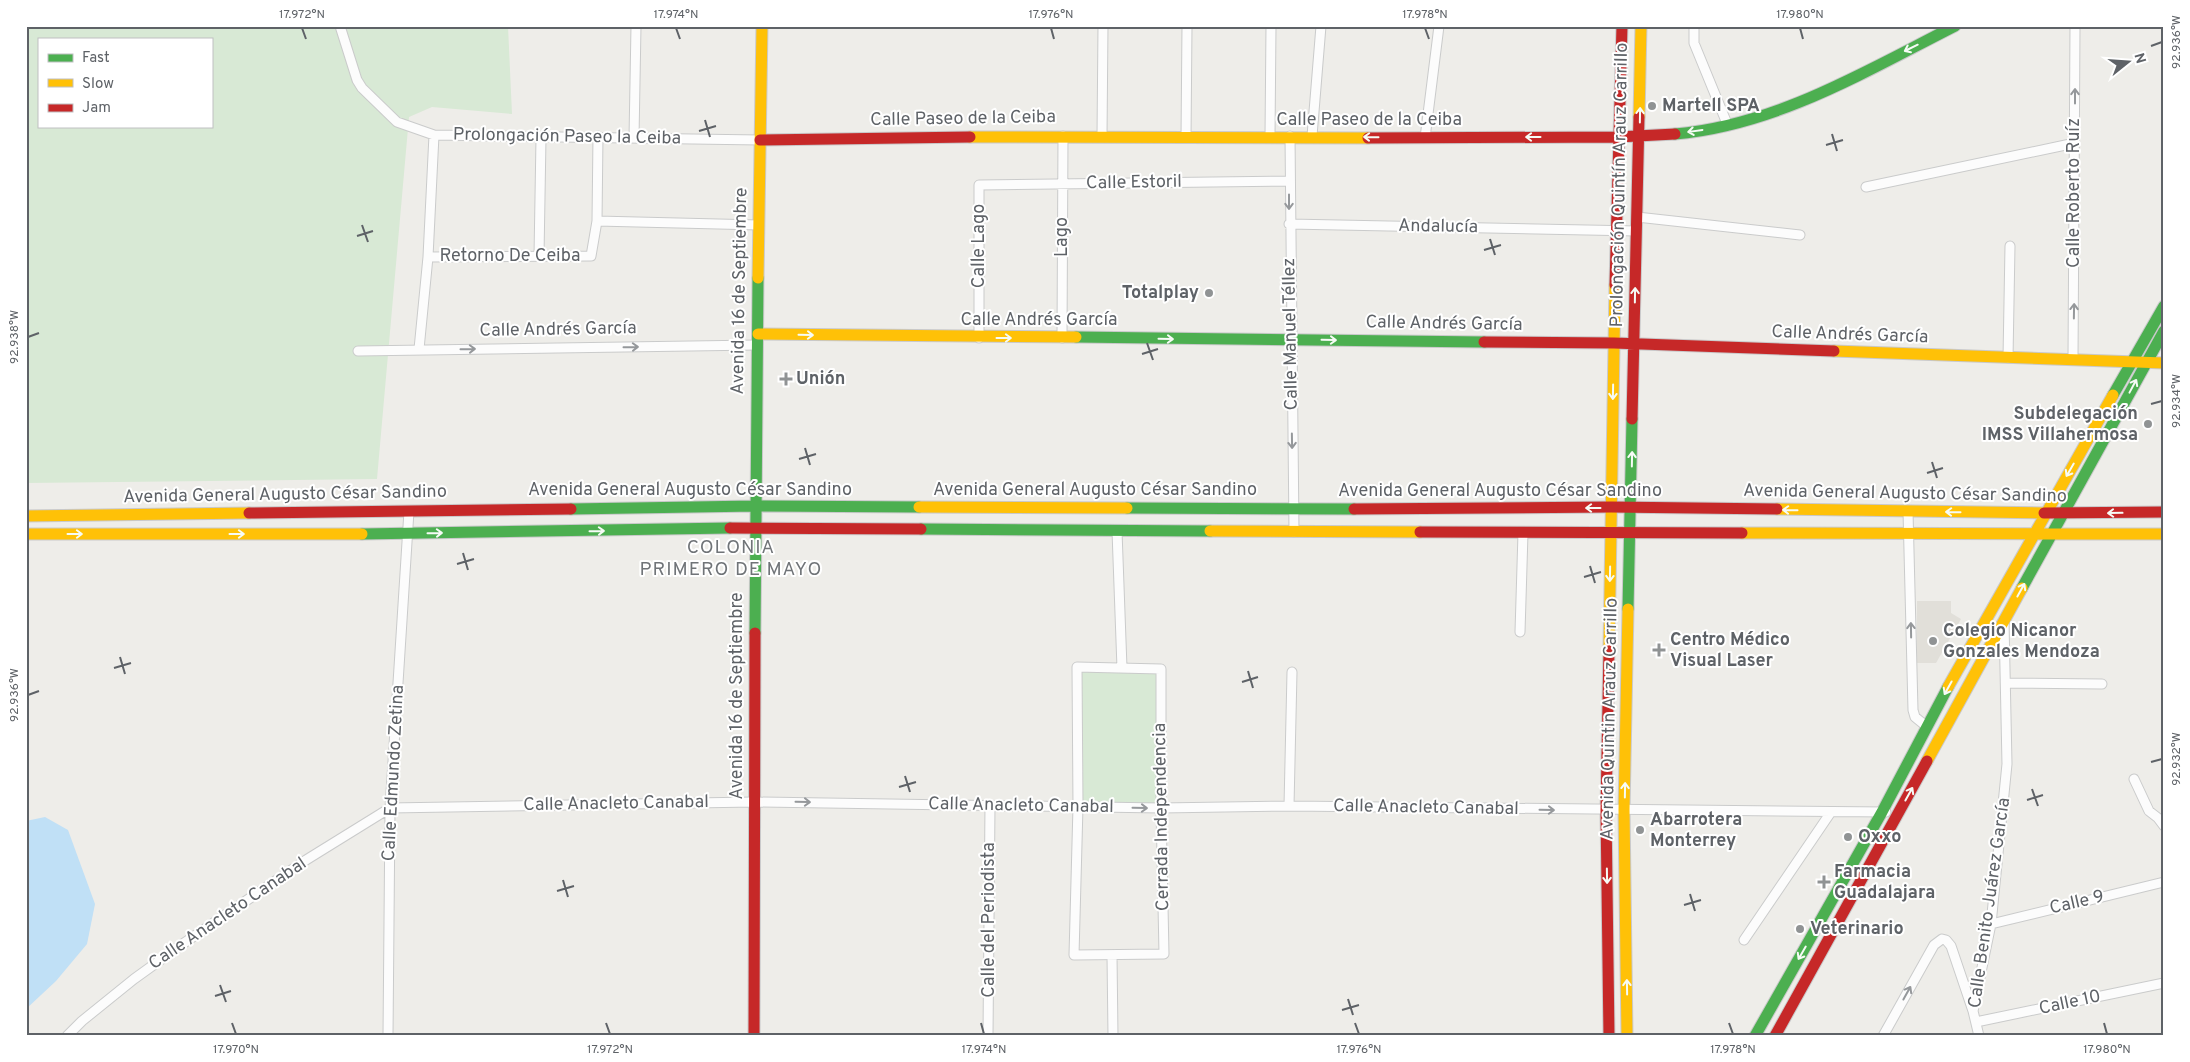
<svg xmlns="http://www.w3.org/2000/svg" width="2190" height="1062" viewBox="0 0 2190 1062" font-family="Overpass,sans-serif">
  <rect width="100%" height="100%" fill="#eeede9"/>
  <path fill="#e1dfd9" d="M1917,601H1951V613L1961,619L1936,663H1917Z"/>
  <path fill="#d8e9d5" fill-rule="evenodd" d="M26,26H508L512,114L432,107L409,117L377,479L26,483ZM39,39H211V126H39Z
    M1077,667L1161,669V808L1078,806Z"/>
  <path fill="#c0e0f6" d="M45,817L68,830L95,904L87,944L56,981L26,1009V821Z"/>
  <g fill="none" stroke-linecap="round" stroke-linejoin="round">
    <g stroke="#cacbcb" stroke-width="11">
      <path id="street" d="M340,26L357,80L362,88L397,122L434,135L760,140
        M1694,26V43L1728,126
        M1102,136L1103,26
        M1270,136L1271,26
        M1290,136L1294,532
        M1312,136L1321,26
        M634,138L636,26
        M1186,138L1187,26
        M1425,138L1439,26
        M1866,187L2075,143
        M1637,217L1800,235
        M597,221L759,225
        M1289,224L1637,231
        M539,256L541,138
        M428,257L591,256L597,221L598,136
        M979,338V185L1289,181
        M1062,338L1063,136
        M419,349L428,257L434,135
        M358,351L757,345
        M2008,358L2010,246
        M2073,360L2075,26
        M1908,511L1913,710L1915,717L1926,726
        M1117,531L1122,668
        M1520,632L1523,533
        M1077,667L1161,669V808L1164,954L1074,955L1078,806Z
        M2006,683L2102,684
        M2134,779L2149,811L2158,818L2164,826
        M1289,806L1292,672
        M1991,924L2164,882
        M1744,940L1831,812
        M1112,955L1113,1036
        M1976,1022L2164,983
        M67,1036L82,1021L134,979L184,943L306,860L390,808L754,802L1161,808L1289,806L1886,812
        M388,1036L390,808L409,511
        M988,1036L990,805
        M1883,1036L1934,945L1942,939L1946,940L1951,946L1973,1011
        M1979,1036L1973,1011L1991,924L2007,764L2004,622"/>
    </g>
    <g stroke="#c9c9ca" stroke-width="13">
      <path id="fast" d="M1675,134C1777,125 1866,71 1955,26
        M1076,337L1484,342
        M2113,395L2164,306
        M1127,508L1354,509
        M571,509L755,506L919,507
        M921,529L1210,531
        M362,534L730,528
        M2022,588L2164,331
        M1628,609L1632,419
        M755,633L758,278
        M1755,1036L1882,812L1948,687"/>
    </g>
    <g stroke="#c9c9ca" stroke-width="13">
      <path id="slow" d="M1639,117L1641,26
        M970,137L1368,138
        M758,278L762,26
        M758,334L1076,337
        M1834,351L2164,363
        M919,507L1127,508
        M1777,509L2044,513
        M26,516L249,513
        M1210,531L1420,532
        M1742,533L2164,534
        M26,534H362
        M1609,649L1615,285
        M1948,687L2113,395
        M1927,761L2022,588
        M1627,1036L1624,810L1628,609"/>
    </g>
    <g stroke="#c9c9ca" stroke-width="13">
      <path id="jam" d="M1368,138L1618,137L1675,134
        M760,140L970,137
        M1615,285L1622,26
        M1484,342L1614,343L1834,351
        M1632,419L1639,117
        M1354,509L1611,507L1777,509
        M249,513L571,509
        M2044,513L2164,512
        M730,528L921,529
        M1420,532L1742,533
        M1609,649L1606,810L1609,1036
        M754,1036L755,633
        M1775,1036L1927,761"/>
    </g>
    <use href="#street" stroke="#fcfcfc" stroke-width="9"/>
    <use href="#fast" stroke="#4caf50" stroke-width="11"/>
    <use href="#slow" stroke="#ffc107" stroke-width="11"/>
    <use href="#jam" stroke="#c62828" stroke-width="11"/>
  </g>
  <defs><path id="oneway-shaft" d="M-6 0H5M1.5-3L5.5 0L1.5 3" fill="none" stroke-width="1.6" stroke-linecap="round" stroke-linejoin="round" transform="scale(1.25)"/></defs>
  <g stroke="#f6fbf6">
    <use href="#oneway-shaft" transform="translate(1911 48) rotate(154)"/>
    <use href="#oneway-shaft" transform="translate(1640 115) rotate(-89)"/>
    <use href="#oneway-shaft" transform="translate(1695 131) rotate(172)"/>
    <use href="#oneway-shaft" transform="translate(1371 137) rotate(-179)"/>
    <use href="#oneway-shaft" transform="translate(1533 137) rotate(180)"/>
    <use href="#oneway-shaft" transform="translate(1635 295) rotate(-89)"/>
    <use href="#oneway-shaft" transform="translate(806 335) rotate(1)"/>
    <use href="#oneway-shaft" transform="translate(1004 338)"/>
    <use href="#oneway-shaft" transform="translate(1166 339) rotate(1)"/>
    <use href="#oneway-shaft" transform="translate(1329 340) rotate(1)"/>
    <use href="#oneway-shaft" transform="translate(2133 386) rotate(-62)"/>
    <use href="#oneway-shaft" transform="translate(1613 392) rotate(91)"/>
    <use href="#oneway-shaft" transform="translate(1632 459) rotate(-89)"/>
    <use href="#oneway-shaft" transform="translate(2070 470) rotate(120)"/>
    <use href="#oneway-shaft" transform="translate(1593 508) rotate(180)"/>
    <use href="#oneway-shaft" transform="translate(1790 510) rotate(-179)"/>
    <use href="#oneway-shaft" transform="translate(1953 512) rotate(-179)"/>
    <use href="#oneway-shaft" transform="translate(2115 513) rotate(179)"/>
    <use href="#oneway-shaft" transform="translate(597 531) rotate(-1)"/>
    <use href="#oneway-shaft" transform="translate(435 533) rotate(-1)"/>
    <use href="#oneway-shaft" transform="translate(75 534)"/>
    <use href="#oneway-shaft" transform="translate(237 534)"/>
    <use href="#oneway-shaft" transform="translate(1610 574) rotate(91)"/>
    <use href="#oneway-shaft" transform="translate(2021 590) rotate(-61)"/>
    <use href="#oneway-shaft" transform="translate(1948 688) rotate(119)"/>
    <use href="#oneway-shaft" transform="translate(1625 790) rotate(-89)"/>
    <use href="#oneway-shaft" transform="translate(1909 794) rotate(-61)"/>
    <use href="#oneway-shaft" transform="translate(1607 876) rotate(89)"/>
    <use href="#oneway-shaft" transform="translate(1802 953) rotate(120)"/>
    <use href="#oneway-shaft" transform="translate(1627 987) rotate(-91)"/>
  </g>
  <g stroke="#95989b">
    <use href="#oneway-shaft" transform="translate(2075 96) rotate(-90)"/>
    <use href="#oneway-shaft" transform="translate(1289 202) rotate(90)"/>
    <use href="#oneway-shaft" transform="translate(2074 311) rotate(-89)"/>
    <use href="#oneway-shaft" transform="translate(631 347) rotate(-1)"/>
    <use href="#oneway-shaft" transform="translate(468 349) rotate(-1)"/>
    <use href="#oneway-shaft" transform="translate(1292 441) rotate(89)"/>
    <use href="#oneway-shaft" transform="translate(1911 630) rotate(-91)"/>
    <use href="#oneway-shaft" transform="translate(803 802) rotate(1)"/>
    <use href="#oneway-shaft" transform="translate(1140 808) rotate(1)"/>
    <use href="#oneway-shaft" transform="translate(1547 810) rotate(1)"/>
    <use href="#oneway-shaft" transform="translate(1907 993) rotate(-61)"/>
  </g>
  <path fill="none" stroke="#5e6267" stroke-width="2" d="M302,28L306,39M676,28L680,39M1051,28L1054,39M1425,28L1429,39M1800,28L1803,39M2151,46L2162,42M705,120L710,137M699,131L716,126M1832,134L1837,151M1826,145L1843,140M362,225L368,242M357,236L373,231M1490,239L1495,255M1484,250L1501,245M28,337L39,333M1147,343L1153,360M1142,354L1158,349M2151,404L2162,401M805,448L810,465M799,459L816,454M1932,462L1937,478M1927,473L1943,468M463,553L468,570M457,564L474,559M1590,566L1595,583M1584,577L1601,572M120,657L125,674M114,668L131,663M1248,671L1253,688M1242,682L1258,677M28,695L39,691M2151,762L2162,759M905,776L910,792M899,787L916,782M2032,789L2038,806M2027,800L2043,795M563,880L568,897M557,891L574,886M1690,894L1695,911M1684,905L1701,900M220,985L226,1002M215,996L231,991M1348,999L1353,1015M1342,1010L1359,1005M232,1023L236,1034M606,1023L610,1034M981,1023L984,1034M1355,1023L1359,1034M1729,1023L1733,1034M2104,1023L2107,1034"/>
  <g fill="#909394" stroke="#fff" stroke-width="2">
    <circle cx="1652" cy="106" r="5"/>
    <circle cx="1209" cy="293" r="5"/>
    <path d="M783.5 371.5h5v5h5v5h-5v5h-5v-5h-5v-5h5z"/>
    <circle cx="2148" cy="424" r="5"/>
    <circle cx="1933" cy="641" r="5"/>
    <path d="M1656.5 642.5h5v5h5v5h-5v5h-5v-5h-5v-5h5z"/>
    <circle cx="1640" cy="830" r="5"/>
    <circle cx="1848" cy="837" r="5"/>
    <path d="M1821.5 874.5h5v5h5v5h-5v5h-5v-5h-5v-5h5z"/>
    <circle cx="1800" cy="929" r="5"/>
  </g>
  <g text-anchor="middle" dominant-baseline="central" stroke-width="4" stroke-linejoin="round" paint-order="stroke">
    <g font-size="18" font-weight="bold" fill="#5e6267" stroke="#fff" text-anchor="start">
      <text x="1662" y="106">Martell SPA</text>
      <text x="1199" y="293" text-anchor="end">Totalplay</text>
      <text x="796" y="379">Unión</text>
      <text x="2138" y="414" text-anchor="end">Subdelegación<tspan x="2138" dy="21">IMSS Villahermosa</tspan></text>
      <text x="1943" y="631">Colegio Nicanor<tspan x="1943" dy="21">Gonzales Mendoza</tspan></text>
      <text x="1670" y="640">Centro Médico<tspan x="1670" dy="21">Visual Laser</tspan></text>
      <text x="1650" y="820">Abarrotera<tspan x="1650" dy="21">Monterrey</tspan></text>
      <text x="1858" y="837">Oxxo</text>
      <text x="1834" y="872">Farmacia<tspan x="1834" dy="21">Guadalajara</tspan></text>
      <text x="1810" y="929">Veterinario</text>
    </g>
    <g font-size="18" fill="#5e6267" stroke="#fff">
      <text transform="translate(963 119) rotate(-1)">Calle Paseo de la Ceiba</text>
      <text x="1369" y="120">Calle Paseo de la Ceiba</text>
      <text transform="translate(567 137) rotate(1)">Prolongación Paseo la Ceiba</text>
      <text transform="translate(1134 183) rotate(-1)">Calle Estoril</text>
      <text transform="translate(1620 185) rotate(-89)">Prolongación Quintín Arauz Carrillo</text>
      <text transform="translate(2074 193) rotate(-90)">Calle Roberto Ruíz</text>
      <text transform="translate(1438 227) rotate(1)">Andalucía</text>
      <text transform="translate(1062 237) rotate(-90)">Lago</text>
      <text transform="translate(979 246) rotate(-90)">Calle Lago</text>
      <text x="510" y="256">Retorno De Ceiba</text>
      <text transform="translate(740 291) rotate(-89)">Avenida 16 de Septiembre</text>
      <text x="1039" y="320">Calle Andrés García</text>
      <text transform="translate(1444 324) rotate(1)">Calle Andrés García</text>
      <text transform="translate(558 330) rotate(-1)">Calle Andrés García</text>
      <text transform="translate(1291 334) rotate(-91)">Calle Manuel Téllez</text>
      <text transform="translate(1850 335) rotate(2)">Calle Andrés García</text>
      <text x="690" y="490">Avenida General Augusto César Sandino</text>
      <text x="1095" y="490">Avenida General Augusto César Sandino</text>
      <text x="1500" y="491">Avenida General Augusto César Sandino</text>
      <text transform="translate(1905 494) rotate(1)">Avenida General Augusto César Sandino</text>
      <text transform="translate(285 495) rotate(-1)">Avenida General Augusto César Sandino</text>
      <text transform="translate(737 696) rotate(-90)">Avenida 16 de Septiembre</text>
      <text transform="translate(1610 719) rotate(-89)">Avenida Quintin Arauz Carrillo</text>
      <text transform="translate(394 773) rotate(-87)">Calle Edmundo Zetina</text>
      <text transform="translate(616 804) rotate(-1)">Calle Anacleto Canabal</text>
      <text transform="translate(1021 806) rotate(1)">Calle Anacleto Canabal</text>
      <text transform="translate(1426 808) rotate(1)">Calle Anacleto Canabal</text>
      <text transform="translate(1162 817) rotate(-91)">Cerrada Independencia</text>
      <text transform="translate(1990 903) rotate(-82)">Calle Benito Juárez García</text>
      <text transform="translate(2077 903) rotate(-13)">Calle 9</text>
      <text transform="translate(228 914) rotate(-34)">Calle Anacleto Canabal</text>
      <text transform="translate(989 920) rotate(-90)">Calle del Periodista</text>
      <text transform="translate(2070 1003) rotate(-12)">Calle 10</text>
    </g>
    <g font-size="19" letter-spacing="1" fill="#707478" stroke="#fff">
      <text x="731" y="548">COLONIA<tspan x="731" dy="22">PRIMERO DE MAYO</tspan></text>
    </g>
  </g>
  <rect width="2190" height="1062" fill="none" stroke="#ffffff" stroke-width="55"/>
  <rect x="38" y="38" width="175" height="90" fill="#ffffff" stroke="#bfc0c2"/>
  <rect x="48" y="54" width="25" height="8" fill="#4caf50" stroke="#bfc0c2"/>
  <text x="82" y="62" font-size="15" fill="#5e6267">Fast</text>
  <rect x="48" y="79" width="25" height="8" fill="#ffc107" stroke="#bfc0c2"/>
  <text x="82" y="88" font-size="15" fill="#5e6267">Slow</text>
  <rect x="48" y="104" width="25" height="8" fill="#c62828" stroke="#bfc0c2"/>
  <text x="82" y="112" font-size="15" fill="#5e6267">Jam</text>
  <g transform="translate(2128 62) rotate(73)" stroke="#ffffff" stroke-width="4" paint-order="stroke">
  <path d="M0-4L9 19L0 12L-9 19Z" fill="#5e6267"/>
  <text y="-8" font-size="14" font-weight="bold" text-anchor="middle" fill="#5e6267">N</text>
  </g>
  <rect x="28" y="28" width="2134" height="1006" fill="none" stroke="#5e6267" stroke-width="2"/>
  <g font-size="12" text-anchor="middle" fill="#5e6267">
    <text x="302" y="18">17.972°N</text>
    <text x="676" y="18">17.974°N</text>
    <text x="1051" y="18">17.976°N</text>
    <text x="1425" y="18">17.978°N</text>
    <text x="1800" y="18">17.980°N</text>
    <text transform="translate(2176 42) rotate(-90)" y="4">92.936°W</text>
    <text transform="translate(14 337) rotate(-90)" y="4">92.938°W</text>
    <text transform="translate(2176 401) rotate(-90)" y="4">92.934°W</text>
    <text transform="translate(14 695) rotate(-90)" y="4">92.936°W</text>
    <text transform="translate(2176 759) rotate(-90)" y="4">92.932°W</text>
    <text x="236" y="1053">17.970°N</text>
    <text x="610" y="1053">17.972°N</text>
    <text x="984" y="1053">17.974°N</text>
    <text x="1359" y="1053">17.976°N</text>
    <text x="1733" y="1053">17.978°N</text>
    <text x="2107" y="1053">17.980°N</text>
  </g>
</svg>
